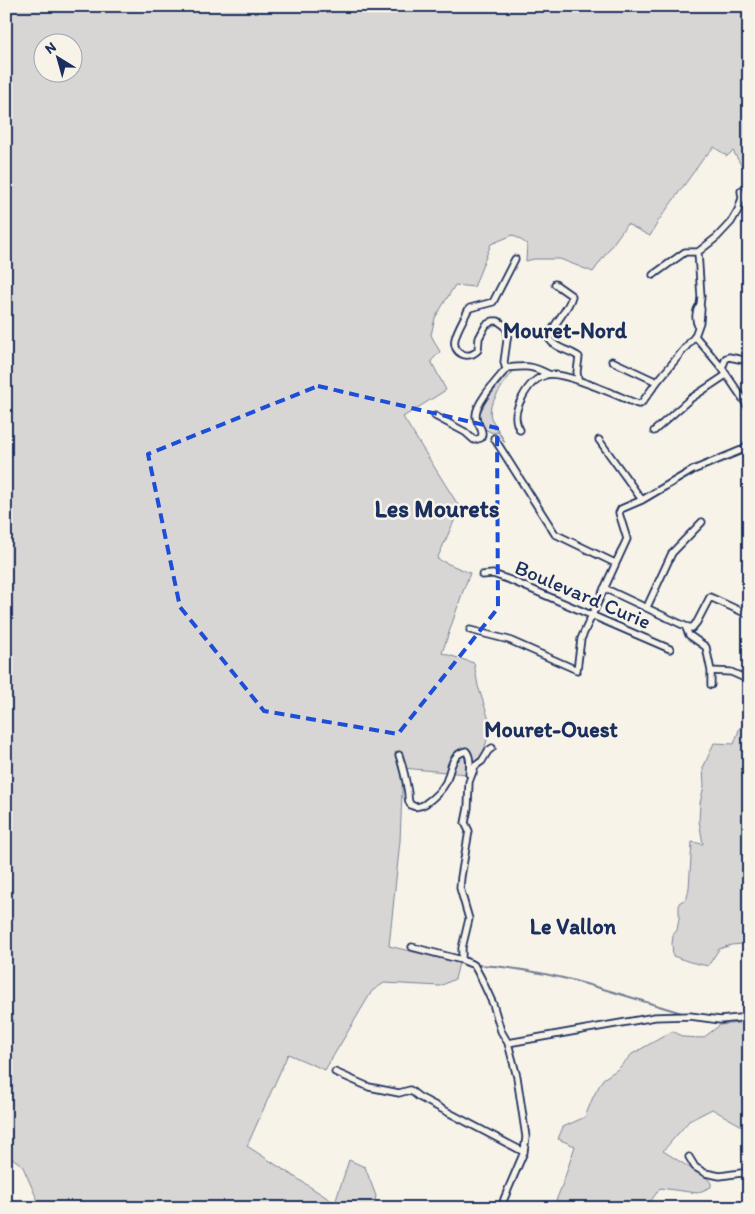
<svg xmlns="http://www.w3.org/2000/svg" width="755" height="1214" viewBox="0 0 755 1214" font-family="Itim,sans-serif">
  <rect width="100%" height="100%" fill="#f7f3e8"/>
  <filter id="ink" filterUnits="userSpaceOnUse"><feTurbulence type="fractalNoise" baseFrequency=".02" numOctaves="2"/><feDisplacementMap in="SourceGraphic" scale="10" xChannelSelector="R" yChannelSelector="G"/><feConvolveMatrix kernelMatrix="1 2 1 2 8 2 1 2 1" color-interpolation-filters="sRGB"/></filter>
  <g filter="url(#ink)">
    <path fill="#d7d6d4" stroke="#798299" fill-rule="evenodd" d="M6,6H749V173L741,165L733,151L727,156L714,147L703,159L659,220L650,236L627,224L593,272L560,259H534L526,261L527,244L513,235L491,244L474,287L455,285L435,318L431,335L440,352L431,361L446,390L403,417L460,508L437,559L470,573L462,594L442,653L474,663L478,686L491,726L477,775L403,768L400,841L389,946L459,963L455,979L440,986L384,983L372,991L325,1070L288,1054L247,1146L335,1203L349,1160L365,1167L376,1196L373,1208H41L22,1165L6,1154ZM42,42H72V72H42Z
      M513,371V372C506,379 495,397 491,406C490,410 490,414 491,418L505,442H504L498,432L493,433L482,428L478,416L481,404L505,373Z
      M740,727L749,730V949L742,944L731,945L719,949L708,966L690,962L673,956L672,944L673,935L677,930L679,919V903L687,898L689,888L692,842L703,844L699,821L700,803L704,786L703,768L714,743L734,744Z
      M749,1022V1130L712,1109L689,1121L663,1151L708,1179L711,1183V1187L697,1193L660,1188L646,1208H553L563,1183L575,1146L558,1139L563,1127L585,1117L593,1097L603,1079L618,1069L632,1054L673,1031L683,1037L703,1038L720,1025Z"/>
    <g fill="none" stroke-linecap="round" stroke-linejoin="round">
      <path stroke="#727c95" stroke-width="2" d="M478,965C548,968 615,993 682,1013"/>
      <g stroke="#1b2f5e" stroke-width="9">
        <path id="minor" d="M515,259L493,302L470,308L468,310C464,319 457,329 455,339C452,353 468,361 478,350L479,338L486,325L493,321H498L505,326L508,333L504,362L505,366L507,368C526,366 531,365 548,374
          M653,275L685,252H698L717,237L731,222L738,210L742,198L741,191
          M555,284L572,296C568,312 552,323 549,339C556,349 570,350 579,357L577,372L578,380
          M698,326C695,320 695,311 700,305
          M695,336L722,368L749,408
          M695,336L700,322L701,309L700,305L701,297L698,252
          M612,361L657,382
          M722,368L726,358L729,357L749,361
          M435,416L465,432L474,440L481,438C485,429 476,425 476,416C475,403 499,378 507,368
          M520,430C513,419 516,409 522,398C527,388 535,378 546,375C562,370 620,397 638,404H640L643,401L657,382L695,336
          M654,431L690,399L726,375
          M494,438L555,534L615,563
          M599,440L642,500
          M482,575L493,574L510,580L670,649
          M604,588L685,626L692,628L697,622L710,597L749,615
          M647,607L672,553L702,522
          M685,626L689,635L706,647L711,671L731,672L749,680
          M470,630L509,640L577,670L581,639L627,539L619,513L621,509L642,500L693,470L744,449L749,443
          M711,685V671
          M399,755C403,767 406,780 408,793C408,796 408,801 410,804C414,808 420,807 425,804C432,799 442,790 446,782C451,770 451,754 466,751C471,757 470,766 469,774
          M412,947L462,960L474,965L481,978L493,1004L501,1031L508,1043L517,1077L526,1137L524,1152L504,1199L502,1208
          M462,960V948L469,919L460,888L461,877L469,831L465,823L468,808L469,782L475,766L482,761L488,751L492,748
          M508,1043L655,1017L690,1016L720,1020L749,1017
          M335,1072L369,1087L399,1093L410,1090L419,1097L524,1152
          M689,1157L695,1167L705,1173L720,1176L741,1173L749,1175"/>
      </g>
      <use href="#minor" stroke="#f7f3e8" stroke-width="5.5"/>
    </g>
  </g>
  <path fill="none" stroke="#1d4ed8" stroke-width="4" stroke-dasharray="10 6" stroke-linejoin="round" d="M318,386L497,428L498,608L398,734L264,711L180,607L148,454Z"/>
  <g text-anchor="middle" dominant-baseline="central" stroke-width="5" stroke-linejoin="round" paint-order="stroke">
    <g font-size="21" fill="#1b2f5e" stroke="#f7f3e8">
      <text transform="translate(583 594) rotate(23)">Boulevard Curie</text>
    </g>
    <g font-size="22" font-weight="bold" fill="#1b2f5e" stroke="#f7f3e8">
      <text x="565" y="330">Mouret-Nord</text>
      <text x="551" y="729">Mouret-Ouest</text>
      <text x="573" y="926">Le Vallon</text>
    </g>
    <g font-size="24" font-weight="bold" fill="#1b2f5e" stroke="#f7f3e8">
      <text x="437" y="508">Les Mourets</text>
    </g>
  </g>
  <rect width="755" height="1214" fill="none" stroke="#f7f3e8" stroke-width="25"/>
  <rect x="12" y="12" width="730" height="1189" fill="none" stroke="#1b2f5e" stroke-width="2" filter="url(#ink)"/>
  <g transform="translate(58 58) rotate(323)"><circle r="24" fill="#f7f3e8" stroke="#9fa5b1"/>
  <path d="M0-4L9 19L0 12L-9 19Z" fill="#1b2f5e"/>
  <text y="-8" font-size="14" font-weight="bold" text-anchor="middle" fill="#1b2f5e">N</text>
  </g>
</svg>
